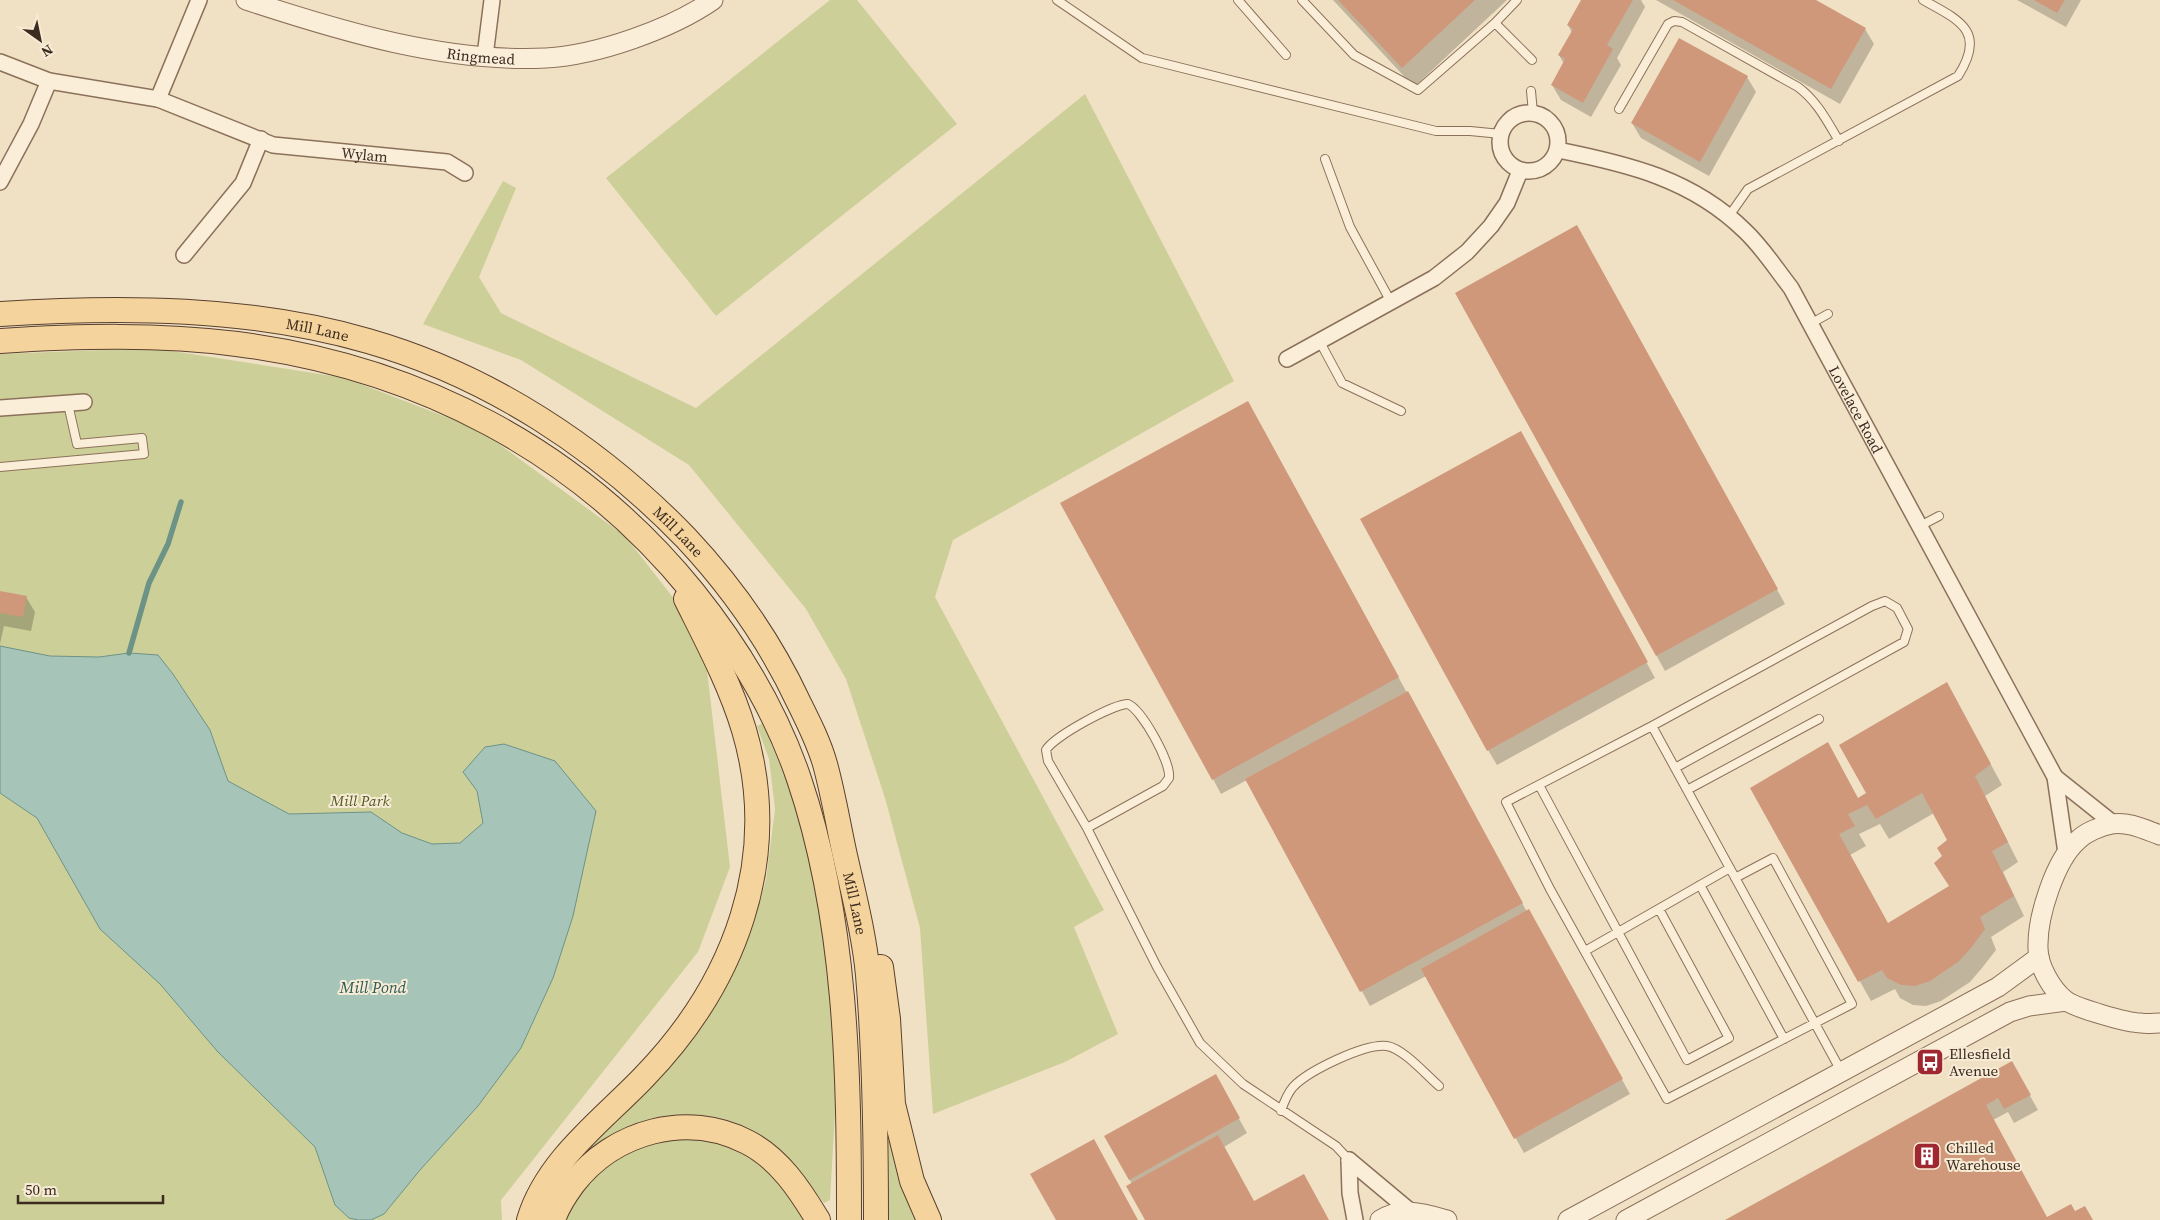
<svg xmlns="http://www.w3.org/2000/svg" width="2160" height="1220" viewBox="0 0 2160 1220" font-family="'Source Serif 4',serif">
  <rect width="100%" height="100%" fill="#f0e1c5"/>
  <path fill="#cdcf98" d="M830,0H857L957,124L716,316L606,178Z
    M1085,94L1234,381L953,540L935,597L1104,910L1074,927L1118,1034L1065,1062L933,1114L920,928L885,798L846,679L806,609L689,465L521,360L423,324L503,181L516,188L479,277L501,313L696,408Z
    M153,348L345,378L480,430L625,536L703,636L730,867L698,952L501,1200L502,1220H0V354Z
    M763,723L793,797L806,842L825,938L837,1078L830,1200L824,1203L800,1172L784,1157L676,1120L539,1212L559,1175L707,1017L740,959L753,926L766,880L775,809L769,759L757,726Z
    M888,1119L923,1220H889Z
    M676,1138C708,1138 744,1146 769,1168C784,1183 796,1204 809,1220H560C584,1174 624,1145 676,1138Z"/>
  <path fill="#a7c4b9" stroke="#6d9387" d="M0,646L50,656L99,657L129,653L158,655L173,674L210,730L228,781L289,814L371,812L402,833L432,844L460,843L483,823L477,791L463,772L485,747L504,744L555,761L596,811L573,916L553,978L521,1048L478,1106L420,1170L384,1214L371,1220H358L349,1218L335,1205L315,1147L217,1051L160,984L100,929L37,818L0,793Z"/>
  <path fill="#0003" fill-rule="evenodd" d="M1333,0H1507L1414,87Z
    M1582,0H1641L1645,7L1617,58L1621,65L1591,117L1561,100L1552,85L1564,64L1559,55L1572,33L1568,25Z
    M1656,0H1813L1865,29L1874,44L1840,104Z
    M2017,0H2081L2066,27Z
    M1747,77L1756,92L1709,176L1641,138L1632,123Z
    M1585,242L1785,604L1665,671L1457,294Z
    M1256,417L1527,912L1537,926L1630,1094L1524,1153L1426,976L1370,1006L1247,780L1221,794L1213,779Z
    M1529,448L1655,678L1497,765L1488,750Z
    M0,592L26,597L35,612L31,631L4,626L0,644Z
    M1958,704L2002,785L1985,796L2018,862L2003,872L2024,916L1991,937L1996,950L1982,968L1970,982L1941,1001L1926,1006L1913,1005L1900,998L1895,989L1871,1001L1752,789L1858,799L1868,794ZM1934,813L1949,841L1943,856L1950,887L1888,925L1850,855L1866,846L1859,834L1880,824L1889,839Z
    M1215,1076L1247,1133L1224,1147L1254,1203L1328,1220H1146L1132,1184L1106,1137Z
    M2020,1078L2038,1110L2014,1123L2008,1112L1993,1120L2047,1219L2075,1213L2092,1220H1727Z"/>
  <g fill="none" stroke-linecap="round" stroke-linejoin="round">
    <path stroke="#6d9387" stroke-width="5.5" d="M129,653L149,583L168,544L181,502"/>
  </g>
  <path fill="#d0987a" fill-rule="evenodd" d="M1338,0H1475L1402,68Z
    M1581,0H1633L1607,45L1613,49L1583,103L1551,85L1565,59L1558,55L1573,29L1567,25Z
    M1673,0H1816L1866,28L1831,89Z
    M2034,0H2065L2057,13Z
    M1679,38L1748,76L1700,162L1631,123Z
    M1577,225L1778,589L1656,656L1455,293Z
    M1248,401L1399,677L1212,780L1060,503Z
    M1521,431L1648,662L1487,751L1360,519Z
    M0,591L27,596L23,617L0,613Z
    M1947,682L1991,764L1975,776L2008,842L1992,851L2014,896L1980,917L1985,929L1971,948L1958,962L1930,981L1915,986L1901,985L1887,978L1882,970L1858,982L1750,788L1828,742L1858,798L1866,793L1839,745ZM1922,793L1947,840L1937,848L1942,856L1934,863L1949,886L1888,923L1839,834L1855,826L1848,814L1867,805L1876,819Z
    M1408,691L1523,903L1360,992L1245,779Z
    M1529,909L1623,1079L1514,1139L1421,969Z
    M2012,1061L2031,1095L2004,1109L1998,1098L1986,1105L2047,1217L2071,1204L2075,1211L2085,1206L2093,1220H1725Z
    M1216,1074L1240,1118L1129,1180L1104,1136Z
    M1218,1135L1254,1201L1304,1174L1329,1220H1145L1126,1186Z
    M1094,1139L1138,1220H1056L1030,1174Z"/>
  <g fill="none" stroke-linecap="round" stroke-linejoin="round">
    <g stroke="#8c715a" stroke-width="10">
      <path id="service" d="M1057,0L1142,58L1436,131H1470L1501,134
        M1238,0L1286,55
        M1302,0L1354,55L1418,90L1495,23L1532,60
        M1495,23L1517,0
        M1531,91L1533,113
        M1619,109L1668,24L1674,21L1682,22L1798,87C1817,101 1827,121 1839,141
        M1325,159L1350,227L1391,302
        M1729,216L1748,189L1958,76C1987,31 1959,20 1923,0
        M1810,324L1828,314
        M1320,342L1342,383L1401,411
        M0,467L144,454L142,438L77,444L68,404
        M1920,526L1939,516
        M1652,726L1841,1071
        M1675,768L1904,642L1908,629L1897,608L1885,601L1872,606L1652,726L1506,802L1550,889L1667,1099L1852,1004L1773,858L1735,878
        M1539,785L1687,1060L1729,1038L1659,909
        M1687,790L1819,719
        M1087,828L1163,786L1169,778C1171,762 1142,710 1128,704C1113,704 1053,737 1046,750L1048,761L1087,828L1157,967L1200,1043L1243,1084L1336,1146L1349,1160
        M1700,885L1784,1039
        M1585,951L1730,868
        M1281,1111C1284,1102 1287,1094 1293,1087C1308,1071 1365,1043 1387,1046C1404,1049 1426,1075 1439,1086"/>
    </g>
    <g stroke="#8c715a" stroke-width="18">
      <g id="minor">
        <path d="M485,56L492,0"/>
        <path id="s1" d="M0,62L49,81L158,99L273,145L447,162L465,173"/>
        <path d="M158,99L199,0"/>
        <circle cx="1529" cy="142" r="29"/>
        <path id="s2" d="M1558,150C1628,164 1692,179 1745,231C1763,248 1776,269 1791,288L2055,777L2066,853"/>
        <path d="M0,182L31,124L49,81"/>
        <path d="M184,255L243,183L261,139"/>
        <path d="M1287,359L1434,278L1467,252L1491,226L1507,203L1520,171"/>
        <path d="M0,408L84,402"/>
        <path d="M2055,777L2114,824"/>
        <path d="M1349,1160L1410,1211"/>
        <path d="M1349,1160L1350,1193L1355,1220"/>
      </g>
    </g>
    <g stroke="#8c715a" stroke-width="21">
      <g id="tertiary">
        <path id="s3" d="M246,0C340,31 446,63 546,58C598,55 671,29 713,0"/>
        <path d="M2160,835C2146,830 2128,821 2112,824C2101,826 2086,832 2078,840C2055,860 2037,917 2038,948C2038,965 2051,989 2065,1000C2075,1008 2128,1023 2141,1023C2147,1024 2154,1023 2160,1023"/>
        <path d="M1380,1220C1401,1206 1425,1214 1447,1220"/>
        <path d="M1568,1220L1998,987L2039,957"/>
        <path d="M1626,1220L2010,1012L2029,1006L2066,1001"/>
      </g>
    </g>
    <g stroke="#5a402e" stroke-width="26">
      <g id="primary">
        <path id="s4" d="M0,314C122,306 250,307 368,341C490,376 599,448 686,538C733,588 770,641 799,703C809,723 819,743 825,764C833,793 838,823 844,851C853,892 864,933 868,975C875,1056 876,1139 876,1220"/>
        <path d="M0,341C79,336 159,334 237,344C417,367 578,450 693,592C737,647 776,711 799,779C847,921 849,1072 849,1220"/>
        <path d="M881,967L888,1019L893,1104L912,1181L929,1220"/>
        <path d="M529,1220C547,1160 603,1120 644,1077C735,983 782,859 744,730C730,684 707,641 686,599"/>
        <path d="M553,1220C557,1207 565,1195 573,1184C614,1131 687,1111 747,1142C779,1158 800,1190 818,1220"/>
      </g>
    </g>
    <use href="#service" stroke="#faeed9" stroke-width="8"/>
    <use href="#minor" stroke="#faeed9" stroke-width="15"/>
    <use href="#tertiary" stroke="#faeed9" stroke-width="19"/>
    <use href="#primary" stroke="#f4d39c" stroke-width="24"/>
  </g>
  <defs>
    <g id="bus-square" transform="scale(1.4375)"><rect x="-9" y="-9" width="18" height="18" rx="4" fill="#9e2730" stroke="#f7ebd5"/><path d="M-5-6H5V4H4V6H2V4H-2V6H-4V4H-5ZM-3.5-4V0h7V-4ZM-3.5 1.2v1.5H-2V1.2ZM2 1.2v1.5H3.5V1.2Z" fill="#fff"/></g>
    <g id="building-square" transform="scale(1.4375)"><rect x="-9" y="-9" width="18" height="18" rx="4" fill="#9e2730" stroke="#f7ebd5"/><path d="M-4-6H4V6H1V3H-1V6H-4ZM-2.5-4.3h1.7v1.8h-1.7ZM.8-4.3h1.7v1.8H.8ZM-2.5-1h1.7V.8h-1.7ZM.8-1h1.7V.8H.8Z" fill="#fff"/></g>
  </defs>
  <g fill-rule="evenodd">
    <use href="#bus-square" x="1930" y="1062"/>
    <use href="#building-square" x="1927" y="1156"/>
  </g>
  <g text-anchor="middle" dominant-baseline="central" stroke-width="4" stroke-linejoin="round" paint-order="stroke">
    <g font-size="15" fill="#3c2b1f" stroke="#f7ebd5">
      <text stroke="none"><textPath href="#s3" startOffset="242">Ringmead</textPath></text>
      <text stroke="none"><textPath href="#s1" startOffset="379">Wylam</textPath></text>
      <text stroke="none"><textPath href="#s4" startOffset="319">Mill Lane</textPath></text>
      <text stroke="none"><textPath href="#s2" startOffset="418">Lovelace Road</textPath></text>
      <text stroke="none"><textPath href="#s4" startOffset="739">Mill Lane</textPath></text>
      <text stroke="none"><textPath href="#s4" startOffset="1159">Mill Lane</textPath></text>
    </g>
    <g font-size="15" font-style="italic" fill="#505924" stroke="#f7ebd5">
      <text x="360" y="800">Mill Park</text>
    </g>
    <g font-size="15" fill="#3c2b1f" stroke="#f7ebd5" text-anchor="start">
      <text x="1949" y="1053">Ellesfield<tspan x="1949" dy="17">Avenue</tspan></text>
      <text x="1946" y="1147">Chilled<tspan x="1946" dy="17">Warehouse</tspan></text>
    </g>
    <g font-size="16" font-style="italic" fill="#2d5c56" stroke="#f7ebd5">
      <text x="373" y="987">Mill Pond</text>
    </g>
  </g>
  <g transform="translate(40 40) rotate(147)" stroke="#f7ebd5" stroke-width="4" paint-order="stroke">
  <path d="M0-4L9 19L0 12L-9 19Z" fill="#3c2b1f"/>
  <text y="-8" font-size="14" font-weight="bold" text-anchor="middle" fill="#3c2b1f">N</text>
  </g>
  <path d="M18 1195v8h145v-8" fill="none" stroke="#3c2b1f" stroke-width="2.5"/>
  <text x="25" y="1195" font-size="15" fill="#3c2b1f" stroke="#f7ebd5" stroke-width="4" paint-order="stroke">50 m</text>
</svg>
